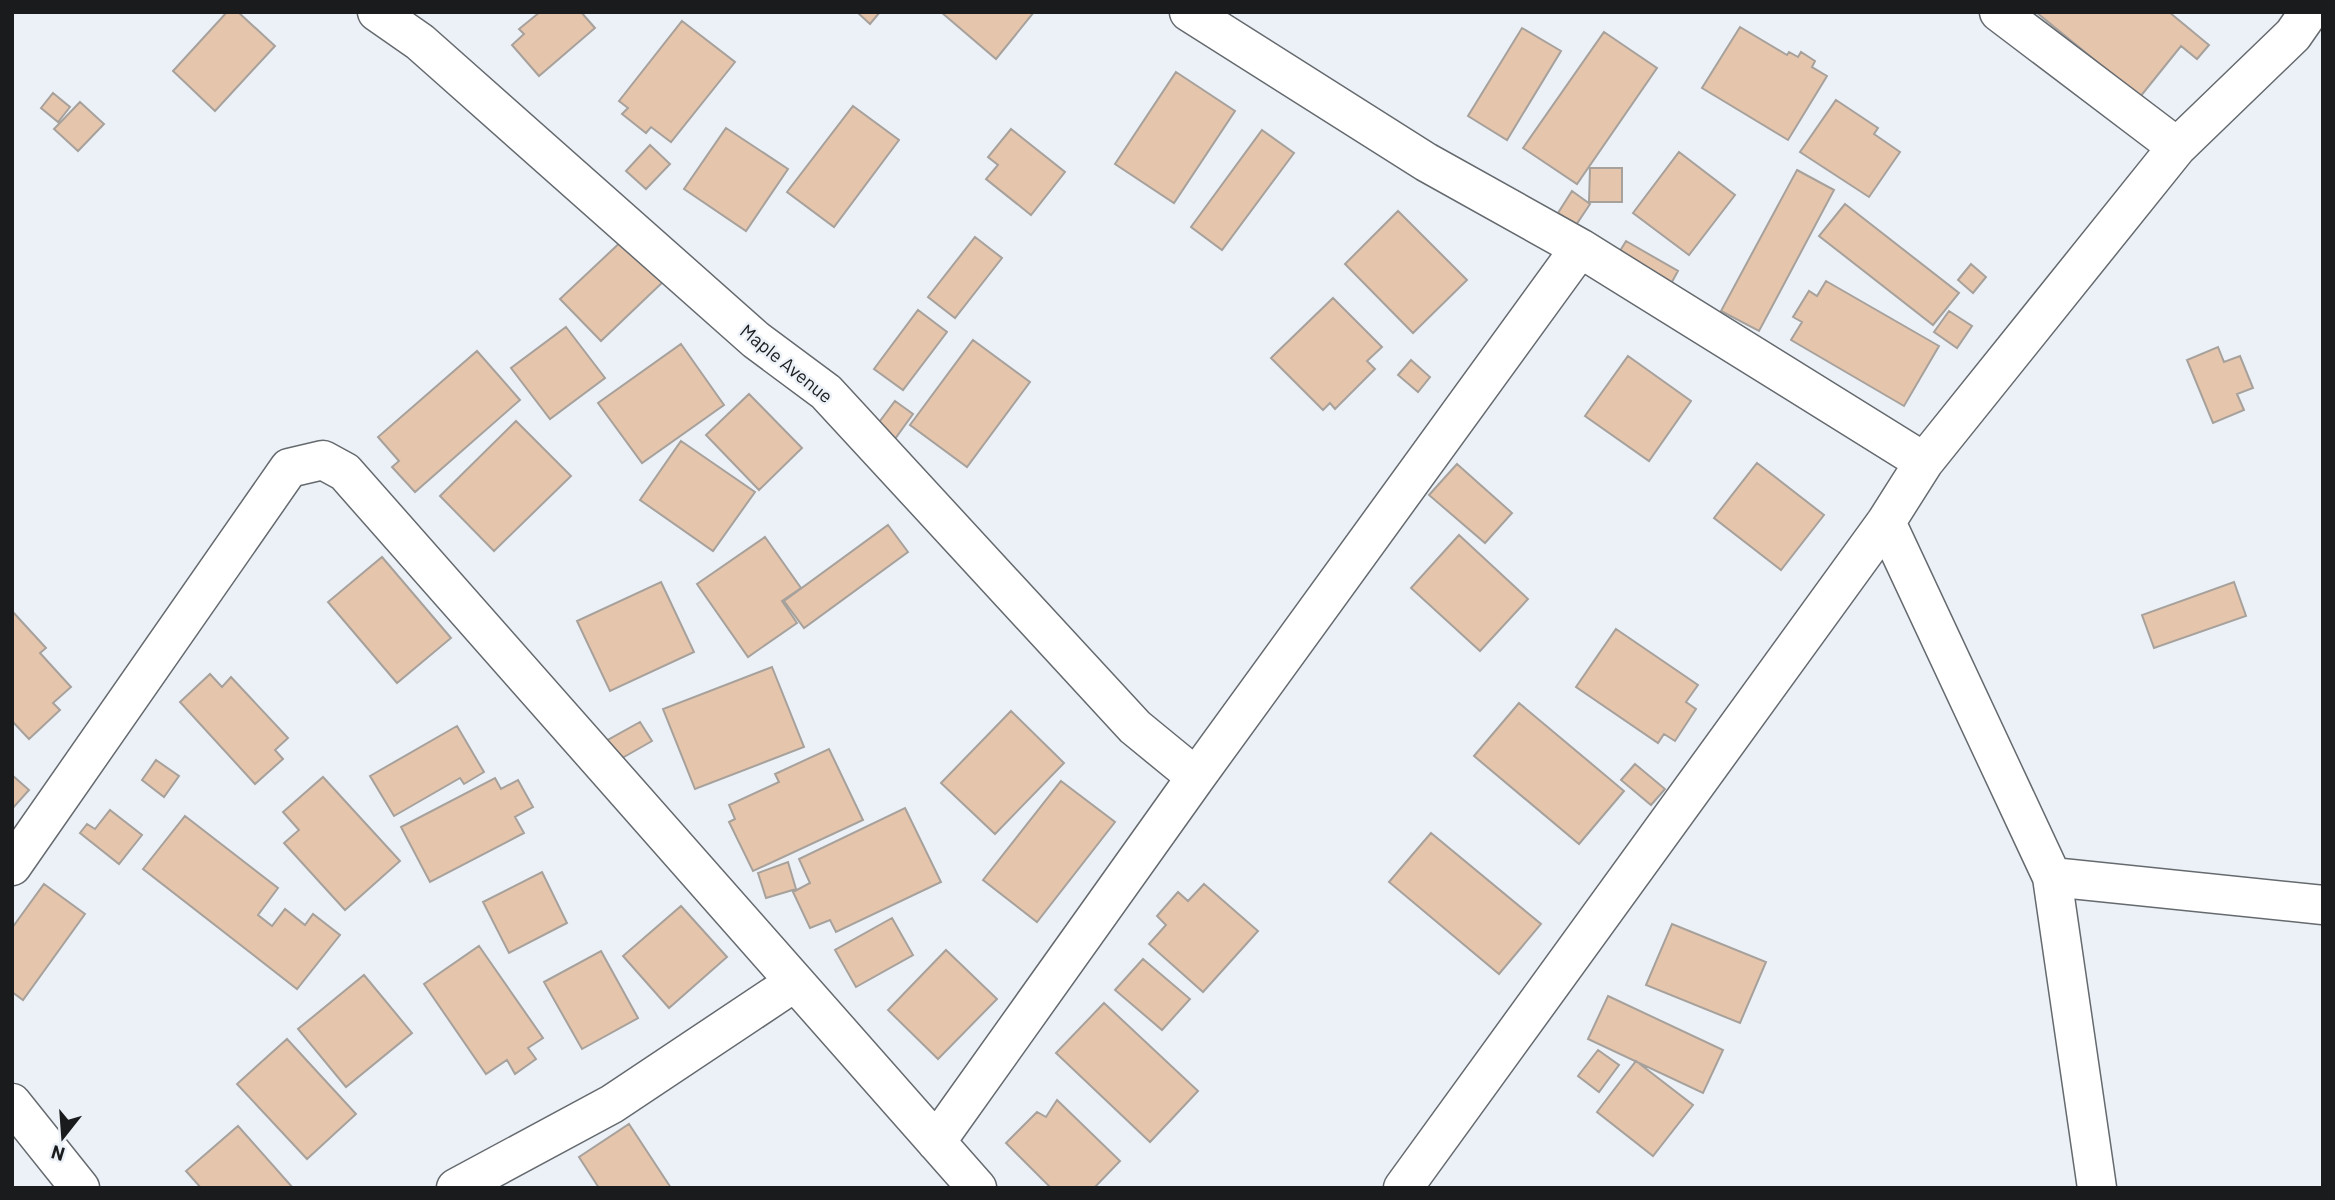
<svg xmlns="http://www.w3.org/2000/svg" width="2335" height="1200" viewBox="0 0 2335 1200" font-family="Barlow,sans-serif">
  <rect width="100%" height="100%" fill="#ecf1f7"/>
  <path fill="#e6c5ad" stroke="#a7a19c" stroke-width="2" d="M227,12H238L275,46L215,111L173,71Z
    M540,12H581L595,28L539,76L512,45L524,34L519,29Z
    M857,12H880L870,24Z
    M941,12H1034L996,59Z
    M2036,12H2169L2209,45L2197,59L2181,46L2140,97Z
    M682,21L735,62L671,142L651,127L646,133L622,114L628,108L619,101Z
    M1740,27L1787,55L1789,52L1798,57L1801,52L1815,61L1812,67L1827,76L1788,140L1702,88Z
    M1522,28L1561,51L1507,140L1468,116Z
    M1604,32L1657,68L1577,184L1523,148Z
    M1176,72L1235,111L1174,203L1115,164Z
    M53,93L70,107L58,122L41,108Z
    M1836,100L1878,128L1874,134L1900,152L1869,197L1800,152Z
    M80,102L104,124L78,151L54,129Z
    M853,106L899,140L834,227L787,192Z
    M726,128L788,169L746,231L684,189Z
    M1011,129L1065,172L1031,215L986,179L998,165L988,157Z
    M1262,130L1294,153L1222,250L1191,227Z
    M650,145L670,164L646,189L626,171Z
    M1679,152L1735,195L1689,255L1633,213Z
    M1590,168H1622V202H1589Z
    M1797,170L1834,190L1759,331L1721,311Z
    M1572,191L1590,204L1576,225L1558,213Z
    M1845,204L1959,293L1933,325L1819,236Z
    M1398,211L1467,280L1413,333L1345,264Z
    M626,237L666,279L601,341L560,299Z
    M975,237L1002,258L955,318L928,297Z
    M1626,241L1678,271L1662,300L1609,269Z
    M1971,264L1986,277L1973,293L1958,280Z
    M1826,281L1939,346L1904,406L1791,340L1802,322L1793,317L1809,291L1817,296Z
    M1333,298L1382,347L1367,361L1375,369L1335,409L1330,403L1323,410L1271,358Z
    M918,310L947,332L903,390L874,369Z
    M1949,311L1972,326L1957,348L1934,332Z
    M566,327L605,378L550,419L511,368Z
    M973,340L1030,382L967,467L910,425Z
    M681,344L724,405L642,463L598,403Z
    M2218,347L2224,362L2240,356L2253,388L2237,394L2244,410L2213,423L2187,360Z
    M477,351L520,400L415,492L392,467L399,461L378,437Z
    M1628,356L1691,401L1649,461L1585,416Z
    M1411,360L1430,377L1418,392L1398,375Z
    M749,394L802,448L759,490L706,435Z
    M895,401L913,414L892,443L874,429Z
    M516,421L571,476L494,551L440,496Z
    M681,441L755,492L713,551L640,500Z
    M1757,463L1824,515L1781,570L1714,518Z
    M1457,464L1512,513L1485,543L1429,495Z
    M888,525L908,552L804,628L784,601Z
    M1459,535L1528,599L1480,651L1411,588Z
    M765,537L801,588L782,601L797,623L748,657L697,584Z
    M382,557L451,638L397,683L328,602Z
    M661,582L694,652L610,691L577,621Z
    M2234,582L2246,616L2154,648L2142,615Z
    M12,611L46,648L40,653L71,687L53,703L60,710L29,739L12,721Z
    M1616,629L1698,685L1686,702L1696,709L1675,741L1664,734L1658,743L1576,687Z
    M772,667L804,747L695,789L663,709Z
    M210,674L222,687L231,677L288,738L275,750L283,759L255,784L180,702Z
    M1519,703L1624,791L1579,844L1474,756Z
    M1011,711L1064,763L995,834L941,783Z
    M640,722L652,741L617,761L606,741Z
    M457,726L484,772L464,784L460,778L394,816L370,776Z
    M829,749L863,820L753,871L729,822L735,819L729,805L779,782L775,774Z
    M156,760L179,776L164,797L142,780Z
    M1635,764L1665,789L1651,805L1621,780Z
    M12,775L29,790L12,809Z
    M323,777L400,861L345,910L284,843L299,830L283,812Z
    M495,778L501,789L518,780L533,807L515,817L524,833L430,882L401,827Z
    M1061,781L1115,822L1037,922L983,880Z
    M905,808L941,882L836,932L830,920L810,928L793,892L810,883L799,859Z
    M110,810L142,835L119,864L80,833L87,824L95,829Z
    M185,816L278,888L258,915L272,926L285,909L305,925L313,914L340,935L297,989L143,869Z
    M1431,833L1541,924L1499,974L1389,882Z
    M788,862L796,889L766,898L758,873Z
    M542,872L567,923L509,953L483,902Z
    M44,884L85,914L23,1000L12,992V928Z
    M1204,884L1258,931L1203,992L1149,944L1166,925L1157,916L1178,892L1188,901Z
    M681,906L727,957L669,1008L623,956Z
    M892,918L913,955L856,987L835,950Z
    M1672,924L1766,962L1740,1023L1646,985Z
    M479,946L543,1038L528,1048L536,1059L515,1074L507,1060L486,1074L424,984Z
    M946,950L997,999L938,1059L888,1010Z
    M601,951L638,1018L582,1049L544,982Z
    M1143,959L1190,999L1162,1030L1115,990Z
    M364,975L412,1033L346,1087L298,1029Z
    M1608,996L1723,1050L1703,1093L1588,1039Z
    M1104,1003L1198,1091L1150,1142L1056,1053Z
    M287,1039L356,1114L307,1159L237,1084Z
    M1598,1050L1619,1065L1599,1092L1578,1076Z
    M1636,1061L1693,1105L1653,1156L1597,1112Z
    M1057,1100L1120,1161L1094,1188H1051L1006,1143L1037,1112L1046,1117Z
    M629,1124L671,1188H599L579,1157Z
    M238,1126L293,1188H201L186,1171Z"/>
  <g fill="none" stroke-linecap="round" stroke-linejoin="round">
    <g stroke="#656a6f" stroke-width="41">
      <path id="minor" d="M377,12L420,42L756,340L826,392L1135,727L1196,777
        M1189,12L1426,162L1580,248L1924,462
        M1999,12L2177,147
        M1886,522L2052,877L2097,1188
        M12,866L289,468L323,460L345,472L977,1188
        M2052,877L2323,905
        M12,1103L80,1188
        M936,1142L1196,777L1580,248
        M456,1188L612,1104L795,982
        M1403,1188L1886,522L1924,462L2177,147L2293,35L2309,12"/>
    </g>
    <use href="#minor" stroke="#fff" stroke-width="38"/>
  </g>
  <g text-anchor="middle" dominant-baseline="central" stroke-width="5" stroke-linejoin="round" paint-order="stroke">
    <g font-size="19" fill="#191b1d" stroke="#ecf1f7">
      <text transform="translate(787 363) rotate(39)">Maple Avenue</text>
    </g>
  </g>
  <rect width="2335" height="1200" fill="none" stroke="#191b1d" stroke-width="28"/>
  <g transform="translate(63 1137) rotate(197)" stroke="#ecf1f7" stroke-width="5" paint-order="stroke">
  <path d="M0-5L12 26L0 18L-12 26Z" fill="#191b1d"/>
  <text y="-10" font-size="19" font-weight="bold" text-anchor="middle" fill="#191b1d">N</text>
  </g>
</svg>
